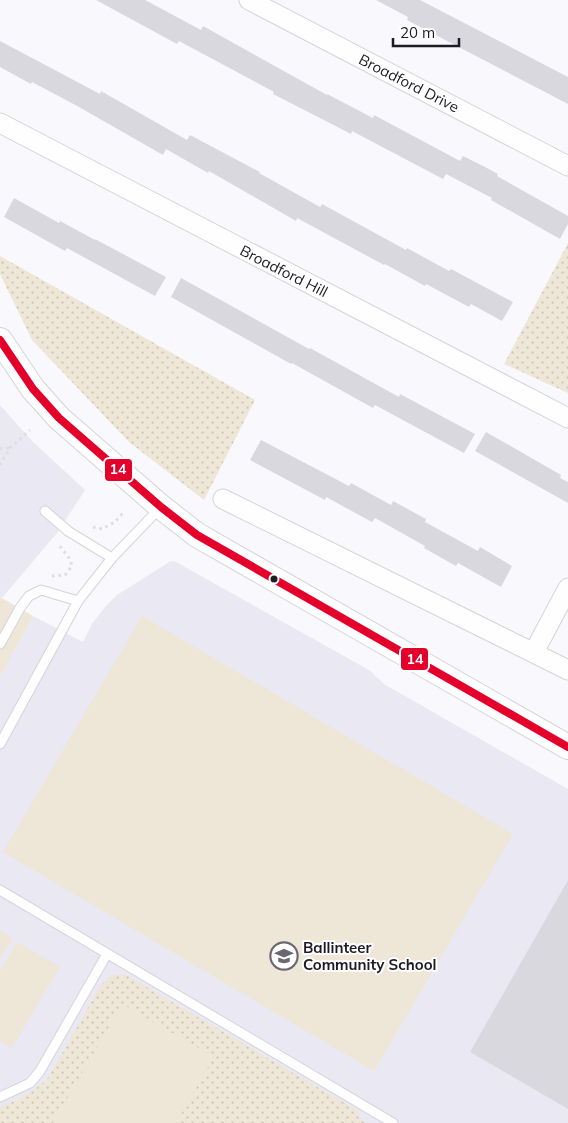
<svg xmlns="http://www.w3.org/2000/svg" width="568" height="1123" viewBox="0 0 568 1123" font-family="Mulish,sans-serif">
  <defs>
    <pattern id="grass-dots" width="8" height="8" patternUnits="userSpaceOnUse" patternTransform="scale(1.25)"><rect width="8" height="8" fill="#eee6d6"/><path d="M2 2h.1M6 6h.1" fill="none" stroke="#ccc5b8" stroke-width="1.8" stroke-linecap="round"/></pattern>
  </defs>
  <rect width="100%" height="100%" fill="#f9f8fc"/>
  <path fill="#eae8f2" d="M0,405L32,441L85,490L57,533L2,598L0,597Z
    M171,561L176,562L369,670L384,684L568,789V1123H0V677L33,616L83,642L92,624L104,608L117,595Z"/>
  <path fill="url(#grass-dots)" d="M568,243V393L504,364Z
    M0,256L255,400L204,500L129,442L32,340L0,274Z
    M112,975H126L355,1109L359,1112V1119L366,1123H0V1107C19,1100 33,1092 48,1078L101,985Z"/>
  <path fill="#eee6d6" d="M0,597L33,616L0,677Z
    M142,616L513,834L374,1071L3,852Z
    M0,931L12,938L0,958Z
    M17,942L60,967L12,1048L0,1041V971Z
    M122,1004L214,1057L176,1123H53Z"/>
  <path fill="#dad8df" d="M96,0H145L201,30L203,26L327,95V94L373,118L374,115L460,161L463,156L485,167L498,174L497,176L568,216V224L560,239L491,200L492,198L446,174L443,179L352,131L351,134L273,94L274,92L179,41L177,44Z
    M376,0H420L568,77V104L407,20L408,17Z
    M0,41L100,94L101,91L187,140L190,135L260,172L259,173L320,207L322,204L406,250L407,248L449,271L451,269L513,302L502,321L471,304L469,307L426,284L425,286L385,264L384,265L297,218L296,221L209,171L208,173L166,149L163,155L79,107L32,82L31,84L0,67Z
    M14,198L59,223L60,221L95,240V239L166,277L155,296L67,248L65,251L4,217Z
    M181,278L309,349L310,348L399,397L400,394L475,434L464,453L375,405L373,408L292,363L291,364L171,297Z
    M486,432L561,475L560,478L568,482V503L475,451Z
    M261,440L349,486L351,483L391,505L393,501L426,519L425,522L478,551L480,547L512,566L501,587L458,563L456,566L424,548L425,546L375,518L372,522L326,497L325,500L250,460Z
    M568,880V1109L470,1052Z"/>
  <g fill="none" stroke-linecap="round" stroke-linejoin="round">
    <g stroke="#d5d4db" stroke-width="11">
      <path id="service" d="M45,511L68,531L112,558
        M0,644L20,608L29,596L41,590L78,601
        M0,744L78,601L112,558L161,507
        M0,890L393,1123
        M0,1097L30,1083L40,1071L107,954"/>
    </g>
    <g stroke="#d5d4db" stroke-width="21">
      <path id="minor" d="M249,0L568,166
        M0,123L568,418
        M223,499L568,670
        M534,652L568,588"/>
    </g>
    <g stroke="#d5d4db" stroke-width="26">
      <path id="tertiary" d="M0,340L33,389L59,418L161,507L197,535L568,747"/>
    </g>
    <path stroke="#dededf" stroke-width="3" stroke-dasharray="2.5 4" stroke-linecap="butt" d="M0,449L10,448
      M0,465L10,448L30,430
      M93,527L102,529L115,522L123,513
      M52,576L65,575L72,566L70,559L58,544"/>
    <use href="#service" stroke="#fefeff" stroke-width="9"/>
    <use href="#minor" stroke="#fefeff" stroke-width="19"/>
    <use href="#tertiary" stroke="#fefeff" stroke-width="24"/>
    <g stroke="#fff" stroke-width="11">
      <path id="bus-1" d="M0,340L33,389L59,418L161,507L197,535L568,747"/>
    </g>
    <use href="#bus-1" stroke="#e4002b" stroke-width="8"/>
  </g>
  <defs>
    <g id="school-ring" transform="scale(1.4375)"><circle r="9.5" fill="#fff" stroke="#6b6870" stroke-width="1.5"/><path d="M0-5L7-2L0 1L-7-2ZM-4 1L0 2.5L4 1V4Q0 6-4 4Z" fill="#6b6870"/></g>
  </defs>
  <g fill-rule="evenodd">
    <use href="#school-ring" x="284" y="956"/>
  </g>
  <circle fill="#1e1b25" stroke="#fff" stroke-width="2" cx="274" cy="579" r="4.5"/>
  <g text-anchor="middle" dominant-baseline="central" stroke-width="4" stroke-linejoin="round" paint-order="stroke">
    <g font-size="15" fill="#1e1b25" stroke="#fff">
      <text transform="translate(409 83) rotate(27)">Broadford Drive</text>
      <text transform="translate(284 271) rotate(27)">Broadford Hill</text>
    </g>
    <g font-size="15" font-weight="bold" fill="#1e1b25" stroke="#fff" text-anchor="start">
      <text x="303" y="947">Ballinteer<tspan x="303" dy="17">Community School</tspan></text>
    </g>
  </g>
  <g stroke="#fff" stroke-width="2">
    <rect x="104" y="458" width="29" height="24" rx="5" fill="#e4002b"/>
    <rect x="400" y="647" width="29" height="24" rx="5" fill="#e4002b"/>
  </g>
  <g font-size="14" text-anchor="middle" font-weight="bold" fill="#fff">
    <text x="118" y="474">14</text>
    <text x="415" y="664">14</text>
  </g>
  <path d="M393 38v8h66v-8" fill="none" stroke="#1e1b25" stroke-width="2.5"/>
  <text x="400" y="38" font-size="15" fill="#1e1b25" stroke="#ffffff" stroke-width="4" paint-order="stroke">20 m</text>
</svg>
